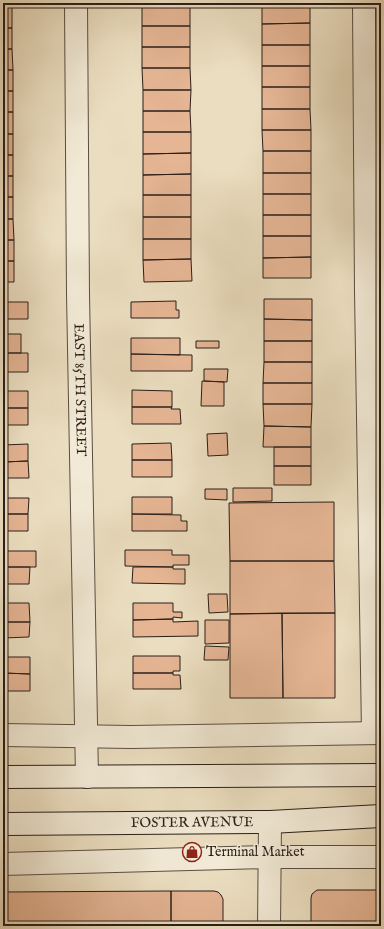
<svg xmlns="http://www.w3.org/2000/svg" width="384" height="929" viewBox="0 0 384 929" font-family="'IM FELL English',serif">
  <rect width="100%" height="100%" fill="#ebdec0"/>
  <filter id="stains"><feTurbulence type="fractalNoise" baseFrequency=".005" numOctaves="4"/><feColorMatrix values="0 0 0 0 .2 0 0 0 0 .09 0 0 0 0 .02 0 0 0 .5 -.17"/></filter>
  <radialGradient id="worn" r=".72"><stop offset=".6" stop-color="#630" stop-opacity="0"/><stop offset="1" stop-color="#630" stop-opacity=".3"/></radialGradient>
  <path fill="#e5b594" stroke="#2a1e19" d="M3,3H12V6H3Z
    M142,3H190V5H142Z
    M262,3H310V23L262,24Z
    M142,5H190V26H142Z
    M3,6H12V28H3Z
    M310,23V45H262V24Z
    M142,26H190V47H142Z
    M3,28H12V49H3Z
    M262,45H310V66H262Z
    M142,47H190V68H142Z
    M3,49H12L13,70H3Z
    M262,66H310V87H262Z
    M142,68H190L191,90H143Z
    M3,70H13V91H3Z
    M262,87H310V109H262Z
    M143,90H191L190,111H143Z
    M3,91H13V112H3Z
    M262,109H310L311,130H262Z
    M143,111H190L191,132H143Z
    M3,112H13V134H3Z
    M262,130H311V151H263Z
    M143,132H191V153L143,154Z
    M3,134H13V155H3Z
    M263,151H311V173H263Z
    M191,153V174L143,175V154Z
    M3,155H13V176H3Z
    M263,173H311V194H263Z
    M191,174V195H143V175Z
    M3,176H13V197H3Z
    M263,194H311V215H263Z
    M143,195H191V217H143Z
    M3,197H13V219H3Z
    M263,215H311V236H263Z
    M143,217H191V239H143Z
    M3,219H13L14,240H3Z
    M263,236H311V257L263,258Z
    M143,239H191V259L143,260Z
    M3,240H14V261H3Z
    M311,257V278H263V258Z
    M191,259L192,281L144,282L143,260Z
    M3,261H14V282H3Z
    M264,299H312V320L264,319Z
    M176,301V310H179V318H131V302Z
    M3,302H28V319H3Z
    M264,319L312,320V341H264Z
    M3,334H21V353H3Z
    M131,338H180V355L131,354Z
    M196,341H219V348H196Z
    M264,341H312V362H264Z
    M3,353H28V372H3Z
    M131,354L192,355V371H131Z
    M264,362H312V383H263Z
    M204,369H228L227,382L204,381Z
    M202,381L224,382V406H201Z
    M263,383H312V404H263Z
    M132,390L172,391V407H132Z
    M3,391H28V408H3Z
    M263,404H312L311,427L264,426Z
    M132,407H172L171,409H180L181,424H132Z
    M3,408H28V425H3Z
    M264,426L311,427V447H263Z
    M227,433L228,455L208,456L207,434Z
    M171,443L172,460H132V444Z
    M28,444V461L3,462V445Z
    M274,447H311V466H274Z
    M132,460H172V477H132Z
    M28,461L29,478H3V462Z
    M274,466H311V485H274Z
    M233,488H272V501L233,502Z
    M205,489H227V500L205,499Z
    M132,497H172V514H132Z
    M3,498H29L28,514H3Z
    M334,502V561H230L229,503Z
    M3,514H28V531H3Z
    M132,514L181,515V521H187V531H132Z
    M125,550H172V555H189V565H173V567L125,566Z
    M3,551H36V567H3Z
    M230,561H334L335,613L230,614Z
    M3,567H30L29,584H3Z
    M133,567H173V569H185V584L132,583Z
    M208,594H227L228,612L209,613Z
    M3,603H29L30,622H3Z
    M133,603H173V612H182V618L173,617V619L133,620Z
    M282,613H335V698H283Z
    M282,613L283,698H230V614Z
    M173,619V622L198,621V636L133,637V620Z
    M205,620H229V643L205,644Z
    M3,622H30L29,637L3,638Z
    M205,646L229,647L228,660H204Z
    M133,656H180V671H173V673H133Z
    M3,657H30V674L3,673Z
    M3,673L30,674V691H3Z
    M133,673H173V675H180L181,689H133Z
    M317,890H381V926H311V898L312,894Z
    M171,891H214L218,892L221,895L223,899V926H171Z
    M171,891V926H3V892Z"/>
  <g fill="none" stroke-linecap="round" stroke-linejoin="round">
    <g stroke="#5a4e43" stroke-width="24">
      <g id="street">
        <path id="s1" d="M76,3L78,294L87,777"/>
        <path d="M364,3L366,291L373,733"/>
        <path d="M3,735L131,737L381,733"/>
        <path d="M3,864L270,857H381"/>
        <path d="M269,926L270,822"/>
      </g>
    </g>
    <g stroke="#2a1e19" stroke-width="24">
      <g id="secondary">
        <path d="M3,777L381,775"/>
        <path id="s2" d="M3,824L270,822L381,816"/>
      </g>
    </g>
    <use href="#street" stroke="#f2ead6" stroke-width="22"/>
    <use href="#secondary" stroke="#f2ead6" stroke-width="22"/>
  </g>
  <defs>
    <g id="shop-ring" transform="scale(1)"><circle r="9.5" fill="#f2ead6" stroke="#8f2418" stroke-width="1.5"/><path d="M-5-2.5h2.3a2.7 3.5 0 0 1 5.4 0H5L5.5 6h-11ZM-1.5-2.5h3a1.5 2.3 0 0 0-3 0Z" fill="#8f2418"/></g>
  </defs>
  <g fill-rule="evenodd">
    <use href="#shop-ring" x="192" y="852"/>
  </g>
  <g text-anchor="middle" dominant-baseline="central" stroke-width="3" stroke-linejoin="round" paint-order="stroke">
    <g font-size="14" fill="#2a1e19" stroke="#f2ead6">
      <text stroke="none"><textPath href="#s1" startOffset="387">EAST 85TH STREET</textPath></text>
      <text stroke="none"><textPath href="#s2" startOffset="189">FOSTER AVENUE</textPath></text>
    </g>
    <g font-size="14" fill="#2a1e19" stroke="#f2ead6" text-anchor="start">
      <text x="206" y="852">Terminal Market</text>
    </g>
  </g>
  <rect width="384" height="929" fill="none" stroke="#ebdec0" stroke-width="16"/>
  <rect x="4" y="4" width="376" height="921" fill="none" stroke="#2a1e19" stroke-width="2"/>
  <rect x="8" y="8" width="368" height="913" fill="none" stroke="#2a1e19"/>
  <rect width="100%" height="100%" filter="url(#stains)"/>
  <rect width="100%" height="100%" fill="url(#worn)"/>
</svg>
